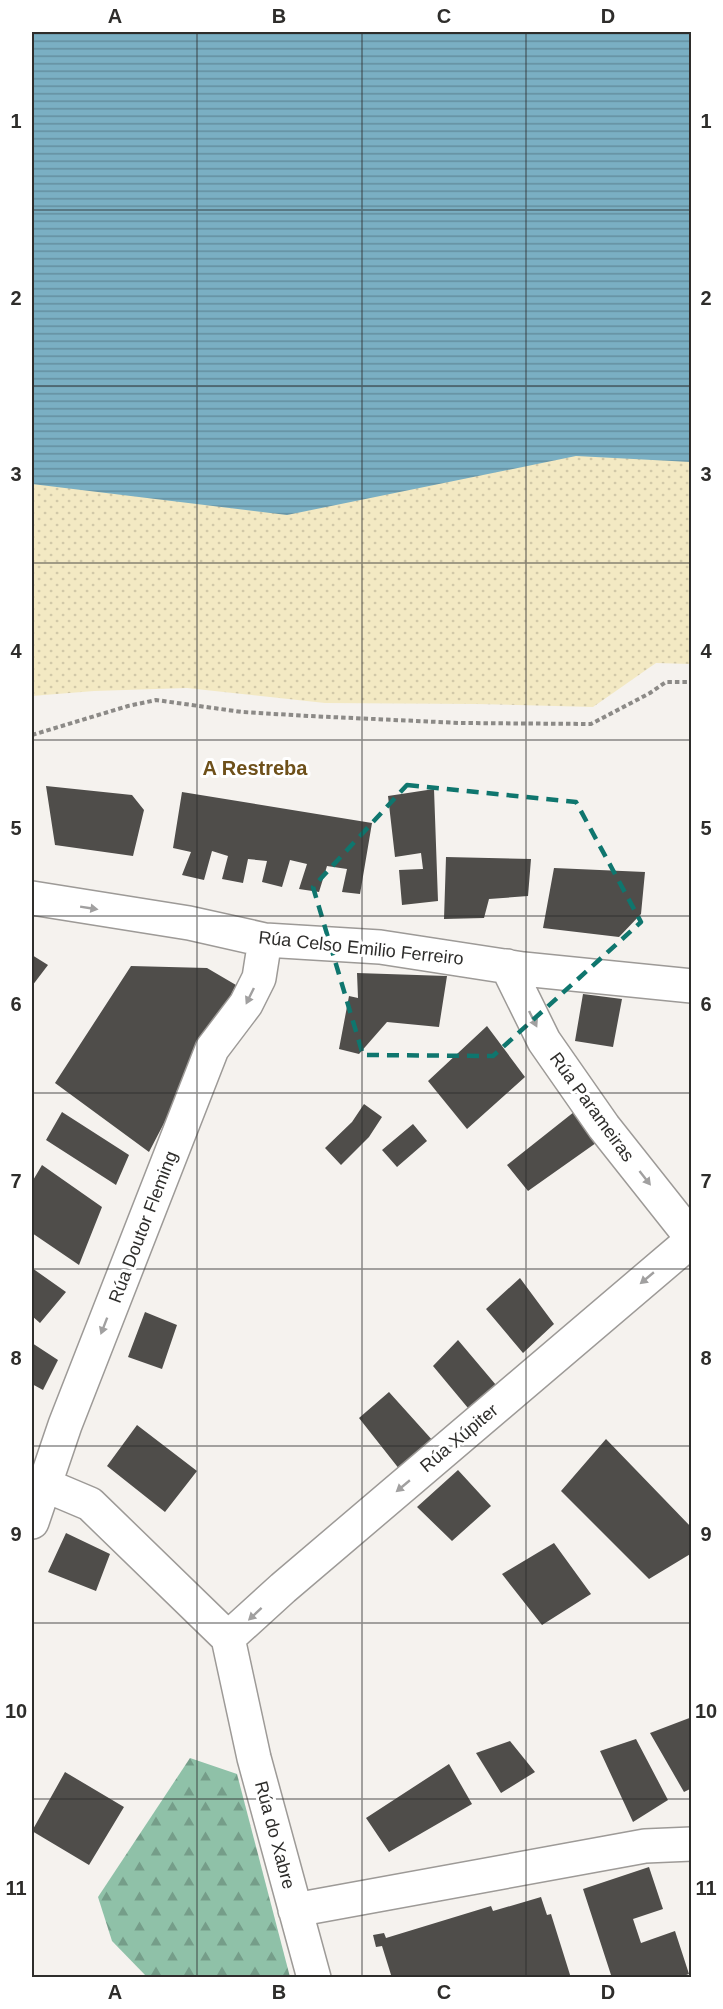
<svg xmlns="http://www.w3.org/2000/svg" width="723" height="2009" viewBox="0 0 723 2009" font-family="Helvetica,sans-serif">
  <defs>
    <pattern id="forest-firs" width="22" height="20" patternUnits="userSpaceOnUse" patternTransform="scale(1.5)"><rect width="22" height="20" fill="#8fc1a8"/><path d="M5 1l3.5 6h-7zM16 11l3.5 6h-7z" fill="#759d89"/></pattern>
    <pattern id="sand-dots" width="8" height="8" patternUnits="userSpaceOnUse" patternTransform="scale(1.5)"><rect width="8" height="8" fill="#f3e9c3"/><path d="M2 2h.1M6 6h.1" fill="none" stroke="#d1c8a8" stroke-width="1.8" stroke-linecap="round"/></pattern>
    <pattern id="water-rules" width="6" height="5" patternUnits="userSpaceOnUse" patternTransform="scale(1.5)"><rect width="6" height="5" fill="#7aafc3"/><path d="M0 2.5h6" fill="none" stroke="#648f9f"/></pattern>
  </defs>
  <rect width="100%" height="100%" fill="#f5f2ee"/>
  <path fill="url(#forest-firs)" d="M190,1758L237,1774L290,1977H147L112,1941L98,1897Z"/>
  <path fill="url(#sand-dots)" d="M691,326V664L656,663L593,707L476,704L325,703L187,688L94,691L32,696V373Z"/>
  <path fill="url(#water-rules)" d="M32,32H691V462L576,456L287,515L32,484Z"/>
  <path fill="#4f4d4a" d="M46,786L132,795L144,810L133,856L55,845Z
    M434,789L438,901L402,905L399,870L423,869L421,853L395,857L388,796Z
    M182,792L372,823L360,894L342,892L347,869L327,866L319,892L299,889L307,864L290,860L282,887L262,882L267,861L248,859L243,883L222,879L228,856L212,851L204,880L182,875L191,852L173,848Z
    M446,857L531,859L528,896L489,899L484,918L444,919Z
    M554,868L645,872L641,914L619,937L543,928Z
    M32,955L48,965L32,986Z
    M131,966L207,968L236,985L149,1152L55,1083Z
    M357,973L447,976L439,1027L387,1022L359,1054L339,1049L349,996L358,998Z
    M583,994L622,999L613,1047L575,1041Z
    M487,1026L525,1077L467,1129L428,1081Z
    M364,1104L382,1117L369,1137L341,1165L325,1148L352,1122Z
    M579,1108L603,1138L528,1191L507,1165Z
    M62,1112L129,1155L116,1185L46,1140Z
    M413,1124L427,1141L397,1167L382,1150Z
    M42,1165L102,1207L79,1265L32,1233V1182Z
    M32,1268L66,1292L40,1323L32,1316Z
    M520,1278L554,1324L523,1353L486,1309Z
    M145,1312L177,1325L162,1369L128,1357Z
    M458,1340L496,1385L468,1408L433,1366Z
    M32,1343L58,1360L43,1390L32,1384Z
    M389,1392L434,1442L400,1470L359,1418Z
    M137,1425L197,1471L165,1512L107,1466Z
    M606,1439L692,1528V1553L649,1579L561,1491Z
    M458,1470L491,1506L452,1541L417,1507Z
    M66,1533L110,1554L96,1591L48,1572Z
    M554,1543L591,1594L542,1625L502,1574Z
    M692,1717V1788L684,1792L650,1733Z
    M636,1739L668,1800L633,1822L600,1751Z
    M510,1741L535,1772L501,1793L476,1753Z
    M449,1764L472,1804L389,1852L366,1818Z
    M65,1772L124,1807L89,1865L32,1831Z
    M649,1867L663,1909L633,1919L641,1943L675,1931L689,1974L678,1978H612L583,1889Z
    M541,1897L547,1915L551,1914L571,1978H392L382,1946L376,1947L373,1935L384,1933L386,1938L491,1906L493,1911Z"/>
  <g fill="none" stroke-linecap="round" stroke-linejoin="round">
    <g stroke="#9d9a97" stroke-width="36">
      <path id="minor" d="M32,898L189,923L265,940L380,947L523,969L692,986
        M507,966L544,1041L604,1127L692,1238
        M45,1485L90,1504L228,1638L254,1758L314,1978
        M32,1522L65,1425L212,1049L246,1004L259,978L265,940
        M228,1638L283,1588L692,1240
        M295,1910L645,1846L692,1844"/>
    </g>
    <path stroke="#8c8a87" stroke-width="4" stroke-dasharray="4.5 3" stroke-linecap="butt" d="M32,735L128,706L156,700L242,712L309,716L460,723L591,724L650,693L666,682H692"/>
    <use href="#minor" stroke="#fff" stroke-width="33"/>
  </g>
  <defs><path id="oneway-solid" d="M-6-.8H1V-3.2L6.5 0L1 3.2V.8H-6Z" transform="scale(1.5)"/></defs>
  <g fill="#a1a0a0">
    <use href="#oneway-solid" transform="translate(89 908) rotate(9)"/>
    <use href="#oneway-solid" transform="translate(250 996) rotate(116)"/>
    <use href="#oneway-solid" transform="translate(533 1019) rotate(64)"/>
    <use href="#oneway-solid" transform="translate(645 1178) rotate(52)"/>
    <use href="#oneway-solid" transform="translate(647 1278) rotate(140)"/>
    <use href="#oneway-solid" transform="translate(104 1326) rotate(111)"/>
    <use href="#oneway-solid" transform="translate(403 1486) rotate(140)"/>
    <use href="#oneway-solid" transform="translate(255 1614) rotate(137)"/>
  </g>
  <path fill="none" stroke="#0f766e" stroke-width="4.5" stroke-dasharray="12 8" stroke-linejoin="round" d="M407,785L576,802L641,922L493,1056L363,1055L313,887Z"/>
  <path fill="none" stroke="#2e2d2b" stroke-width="1.5" stroke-opacity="0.55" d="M197,32V1978M362,32V1978M526,32V1978M32,210H692M32,386H692M32,563H692M32,740H692M32,916H692M32,1093H692M32,1269H692M32,1446H692M32,1623H692M32,1799H692"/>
  <g text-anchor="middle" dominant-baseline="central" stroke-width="6" stroke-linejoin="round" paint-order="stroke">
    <g font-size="18" fill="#2e2d2b" stroke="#fff">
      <text transform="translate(361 948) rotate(6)">Rúa Celso Emilio Ferreiro</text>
      <text transform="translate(592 1107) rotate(54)">Rúa Parameiras</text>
      <text transform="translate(143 1227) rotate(-69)">Rúa Doutor Fleming</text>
      <text transform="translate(459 1438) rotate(-40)">Rúa Xúpiter</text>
      <text transform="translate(275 1835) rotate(75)">Rúa do Xabre</text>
    </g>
    <g font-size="20" font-weight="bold" fill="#6e501a" stroke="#fff">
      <text x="255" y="768">A Restreba</text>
    </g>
  </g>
  <rect width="723" height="2009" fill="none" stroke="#ffffff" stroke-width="66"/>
  <rect x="33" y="33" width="657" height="1943" fill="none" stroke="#2e2d2b" stroke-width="2"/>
  <g font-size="20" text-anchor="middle" font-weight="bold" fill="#2e2d2b">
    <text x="115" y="23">A</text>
    <text x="279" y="23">B</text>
    <text x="444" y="23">C</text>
    <text x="608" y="23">D</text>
    <text x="16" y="128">1</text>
    <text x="706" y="128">1</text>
    <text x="16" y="305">2</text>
    <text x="706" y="305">2</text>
    <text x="16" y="481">3</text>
    <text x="706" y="481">3</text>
    <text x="16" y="658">4</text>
    <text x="706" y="658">4</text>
    <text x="16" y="835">5</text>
    <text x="706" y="835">5</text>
    <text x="16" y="1011">6</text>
    <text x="706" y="1011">6</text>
    <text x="16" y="1188">7</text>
    <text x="706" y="1188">7</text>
    <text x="16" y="1365">8</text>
    <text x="706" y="1365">8</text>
    <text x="16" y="1541">9</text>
    <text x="706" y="1541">9</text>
    <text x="16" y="1718">10</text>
    <text x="706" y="1718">10</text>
    <text x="16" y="1895">11</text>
    <text x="706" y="1895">11</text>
    <text x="115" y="1999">A</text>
    <text x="279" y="1999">B</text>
    <text x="444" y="1999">C</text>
    <text x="608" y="1999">D</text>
  </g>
</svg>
